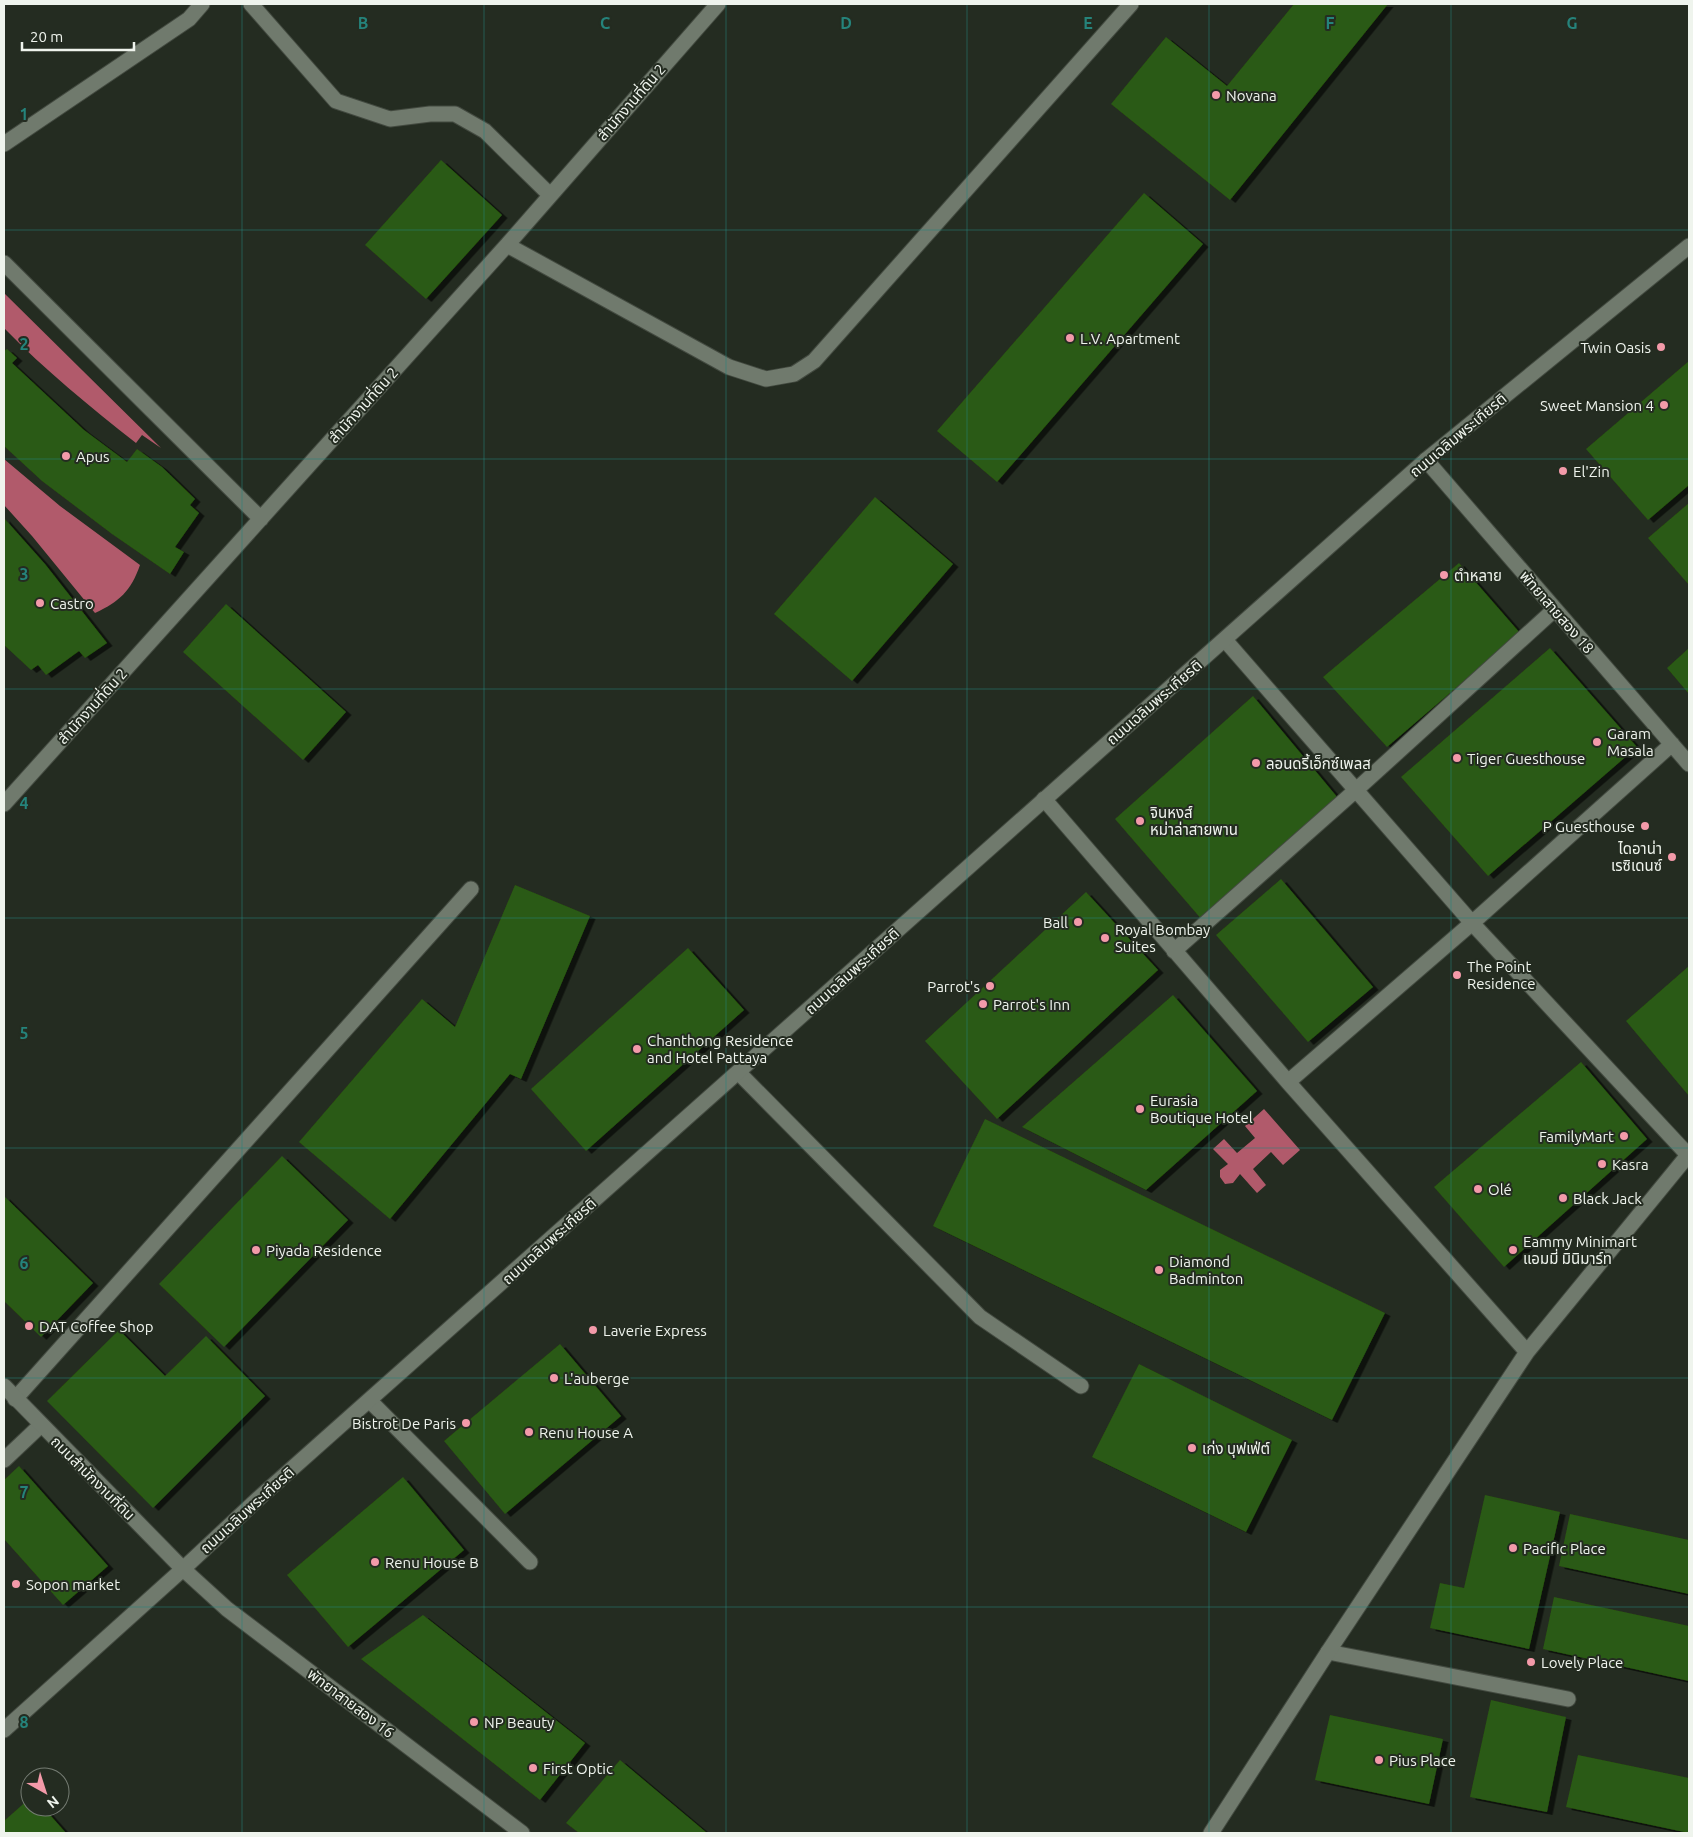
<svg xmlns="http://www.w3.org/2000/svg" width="1693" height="1837" viewBox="0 0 1693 1837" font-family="Ubuntu,'Noto Sans Thai',sans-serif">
  <defs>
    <filter id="shadow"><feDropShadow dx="5.5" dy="3" stdDeviation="0" flood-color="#0009"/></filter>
  </defs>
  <rect width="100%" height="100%" fill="#242c21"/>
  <path fill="#b15a6b" d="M4,293L161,448L142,435L136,443C90,407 45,370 4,328Z
    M4,459L60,506L140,565C131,591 119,602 95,613L32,536L4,505Z
    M1264,1109L1300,1150L1283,1165L1271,1152L1253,1169L1266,1185L1257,1193L1240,1174L1233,1183L1225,1184L1220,1177V1170L1228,1164L1213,1149L1224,1139L1237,1153L1255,1138L1245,1126Z"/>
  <path fill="#2a5a12" filter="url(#shadow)" d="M1294,4H1388L1230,200L1111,104L1166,37L1227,86Z
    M441,160L502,215L426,299L365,245Z
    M1144,193L1203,244L997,482L937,431Z
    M7,349L17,358L12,363L84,430L127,462L137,449L162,467L195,499L190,505L199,513L175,547L184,552L170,574L112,534L42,481L4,446V351Z
    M1689,361V485L1648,520L1586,449Z
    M875,497L953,564L852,681L774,614Z
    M1689,503V585L1648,538Z
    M4,518L45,564L107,643L85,658L79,651L46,675L38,665L31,670L4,645Z
    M1459,563L1520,633L1387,747L1323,677Z
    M226,604L346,712L303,760L183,652Z
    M1550,648L1637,747L1488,876L1401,777Z
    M1689,648V694L1667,668Z
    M1253,696L1338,798L1203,921L1115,819Z
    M1281,879L1373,987L1308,1042L1216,935Z
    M515,885L590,916L521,1079L510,1074L390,1219L299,1142L422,999L455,1027Z
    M1086,892L1158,970L997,1119L925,1041Z
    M688,948L744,1010L586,1151L531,1089Z
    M1689,966V1096L1626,1021Z
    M1173,995L1257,1091L1146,1190L1022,1127Z
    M1581,1062L1647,1139L1504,1267L1434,1187Z
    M985,1119L1385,1313L1332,1420L933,1226Z
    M282,1156L348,1220L224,1347L159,1284Z
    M4,1196L93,1283L41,1337L4,1301Z
    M119,1330L165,1376L206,1336L265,1396L153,1508L47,1401Z
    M560,1344L621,1416L505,1514L444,1441Z
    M1139,1364L1292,1440L1246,1532L1092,1457Z
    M19,1466L108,1566L63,1605L4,1539V1480Z
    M403,1477L464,1550L348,1647L287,1575Z
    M1485,1495L1560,1512L1529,1649L1430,1628L1440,1583L1464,1588Z
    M1570,1514L1689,1540V1594L1559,1566Z
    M1554,1597L1689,1626V1681L1543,1649Z
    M423,1615L585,1743L540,1800L361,1659Z
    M1491,1700L1566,1717L1547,1812L1470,1797Z
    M1330,1715L1443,1739L1429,1804L1315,1780Z
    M1578,1755L1689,1778V1833L1566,1807Z
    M620,1760L707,1833H579L566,1823Z
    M30,1798V1807H43L66,1833H4V1821Z"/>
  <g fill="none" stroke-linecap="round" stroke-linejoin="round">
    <g stroke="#434a40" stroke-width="17">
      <path id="lane" d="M739,1073L980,1317L1081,1386
        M4,1460L41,1425
        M1328,1652L1568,1699"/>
    </g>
    <g stroke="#434a40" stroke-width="17">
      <path id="street" d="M251,4L336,101L390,119L430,114H455L485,131L550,195
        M4,144L189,19L202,4
        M507,245L729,367L766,379L794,374L814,361L1131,4
        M4,263L261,519
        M1426,460L1689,764
        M1225,640L1472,923L1688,1155
        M1044,799L1288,1082L1527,1352
        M4,804L507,245L718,4
        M1174,951L1356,790L1554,610
        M1288,1082L1472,923L1672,744
        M15,1399L471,889
        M370,1401L530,1562
        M1211,1833L1328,1652L1527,1352L1689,1154"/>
    </g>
    <g stroke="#434a40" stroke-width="17">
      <path id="secondary" d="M4,1386L183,1569L227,1609L522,1833
        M4,1730L183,1569L259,1498L1426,460L1689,246"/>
    </g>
    <use href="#lane" stroke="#707a6d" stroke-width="15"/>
    <use href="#street" stroke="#707a6d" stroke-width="15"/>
    <use href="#secondary" stroke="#707a6d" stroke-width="15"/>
  </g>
  <path fill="none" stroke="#25837b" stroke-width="1" stroke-opacity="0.55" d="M242,4V1833M484,4V1833M726,4V1833M967,4V1833M1209,4V1833M1451,4V1833M4,230H1689M4,459H1689M4,689H1689M4,918H1689M4,1148H1689M4,1378H1689M4,1607H1689"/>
  <g fill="#f39aa9" stroke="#242c21" stroke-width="2">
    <circle cx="1216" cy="95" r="5"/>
    <circle cx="1070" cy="338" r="5"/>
    <circle cx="1661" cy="347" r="5"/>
    <circle cx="1664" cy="405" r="5"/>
    <circle cx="66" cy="456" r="5"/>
    <circle cx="1563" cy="471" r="5"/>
    <circle cx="1444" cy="575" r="5"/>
    <circle cx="40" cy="603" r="5"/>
    <circle cx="1597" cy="742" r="5"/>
    <circle cx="1457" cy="758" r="5"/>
    <circle cx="1256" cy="763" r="5"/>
    <circle cx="1140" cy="821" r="5"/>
    <circle cx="1645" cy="826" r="5"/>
    <circle cx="1672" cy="857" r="5"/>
    <circle cx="1078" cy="922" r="5"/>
    <circle cx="1105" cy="938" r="5"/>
    <circle cx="1457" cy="975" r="5"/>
    <circle cx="990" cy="986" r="5"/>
    <circle cx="983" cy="1004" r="5"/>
    <circle cx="637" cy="1049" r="5"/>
    <circle cx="1140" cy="1109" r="5"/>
    <circle cx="1624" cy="1136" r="5"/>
    <circle cx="1602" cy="1164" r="5"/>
    <circle cx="1478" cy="1189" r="5"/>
    <circle cx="1563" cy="1198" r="5"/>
    <circle cx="256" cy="1250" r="5"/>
    <circle cx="1513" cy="1250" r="5"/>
    <circle cx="1159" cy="1270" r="5"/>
    <circle cx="29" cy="1326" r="5"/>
    <circle cx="593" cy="1330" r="5"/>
    <circle cx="554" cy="1378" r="5"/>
    <circle cx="466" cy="1423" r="5"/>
    <circle cx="529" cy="1432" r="5"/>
    <circle cx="1192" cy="1448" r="5"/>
    <circle cx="1513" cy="1548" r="5"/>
    <circle cx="375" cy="1562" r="5"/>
    <circle cx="16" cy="1584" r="5"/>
    <circle cx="1531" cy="1662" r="5"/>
    <circle cx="474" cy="1722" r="5"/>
    <circle cx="1379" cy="1760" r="5"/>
    <circle cx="533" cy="1768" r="5"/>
  </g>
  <g text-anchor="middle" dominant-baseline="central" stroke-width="4" stroke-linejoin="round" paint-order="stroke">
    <g font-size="15" fill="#eff4ed" stroke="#242c21" text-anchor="start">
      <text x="1226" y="95">Novana</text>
      <text x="1080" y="338">L.V. Apartment</text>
      <text x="1651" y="347" text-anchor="end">Twin Oasis</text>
      <text x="1654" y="405" text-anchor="end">Sweet Mansion 4</text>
      <text x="76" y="456">Apus</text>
      <text x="1573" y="471">El'Zin</text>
      <text x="1454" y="575">ตำหลาย</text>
      <text x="50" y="603">Castro</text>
      <text x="1607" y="733">Garam<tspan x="1607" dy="17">Masala</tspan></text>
      <text x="1467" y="758">Tiger Guesthouse</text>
      <text x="1266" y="763">ลอนดรี้เอ็กซ์เพลส</text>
      <text x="1150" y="812">จินหงส์<tspan x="1150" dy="17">หม่าล่าสายพาน</tspan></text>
      <text x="1635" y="826" text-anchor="end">P Guesthouse</text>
      <text x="1662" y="848" text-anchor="end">ไดอาน่า<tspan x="1662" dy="17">เรซิเดนซ์</tspan></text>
      <text x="1068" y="922" text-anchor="end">Ball</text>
      <text x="1115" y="929">Royal Bombay<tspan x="1115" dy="17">Suites</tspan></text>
      <text x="1467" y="966">The Point<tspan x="1467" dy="17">Residence</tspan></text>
      <text x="980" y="986" text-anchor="end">Parrot's</text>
      <text x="993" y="1004">Parrot's Inn</text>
      <text x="647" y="1040">Chanthong Residence<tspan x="647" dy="17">and Hotel Pattaya</tspan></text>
      <text x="1150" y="1100">Eurasia<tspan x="1150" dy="17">Boutique Hotel</tspan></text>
      <text x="1614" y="1136" text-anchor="end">FamilyMart</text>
      <text x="1612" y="1164">Kasra</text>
      <text x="1488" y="1189">Olé</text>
      <text x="1573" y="1198">Black Jack</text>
      <text x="1523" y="1241">Eammy Minimart<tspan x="1523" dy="17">แอมมี่ มินิมาร์ท</tspan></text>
      <text x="266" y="1250">Piyada Residence</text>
      <text x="1169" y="1261">Diamond<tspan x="1169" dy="17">Badminton</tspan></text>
      <text x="39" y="1326">DAT Coffee Shop</text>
      <text x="603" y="1330">Laverie Express</text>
      <text x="564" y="1378">L'auberge</text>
      <text x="456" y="1423" text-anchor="end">Bistrot De Paris</text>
      <text x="539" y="1432">Renu House A</text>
      <text x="1202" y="1448">เก่ง บุฟเฟ่ต์</text>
      <text x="1523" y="1548">Pacific Place</text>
      <text x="385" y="1562">Renu House B</text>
      <text x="26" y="1584">Sopon market</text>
      <text x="1541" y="1662">Lovely Place</text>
      <text x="484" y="1722">NP Beauty</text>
      <text x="1389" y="1760">Pius Place</text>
      <text x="543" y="1768">First Optic</text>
    </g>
    <g font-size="15" fill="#eff4ed" stroke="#242c21">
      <text transform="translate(631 102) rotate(-49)">สำนักงานที่ดิน 2</text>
      <text transform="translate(363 405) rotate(-48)">สำนักงานที่ดิน 2</text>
      <text transform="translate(1458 435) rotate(-40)">ถนนเฉลิมพระเกียรติ</text>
      <text transform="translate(1557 612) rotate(49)">พัทยาสายสอง 18</text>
      <text transform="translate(1154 702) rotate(-41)">ถนนเฉลิมพระเกียรติ</text>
      <text transform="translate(92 706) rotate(-48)">สำนักงานที่ดิน 2</text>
      <text transform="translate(852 971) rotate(-42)">ถนนเฉลิมพระเกียรติ</text>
      <text transform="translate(549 1241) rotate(-42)">ถนนเฉลิมพระเกียรติ</text>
      <text transform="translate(93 1478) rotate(45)">ถนนสำนักงานที่ดิน</text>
      <text transform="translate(247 1510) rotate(-42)">ถนนเฉลิมพระเกียรติ</text>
      <text transform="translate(351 1703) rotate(37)">พัทยาสายสอง 16</text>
    </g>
  </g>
  <g font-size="16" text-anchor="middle" font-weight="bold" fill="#25837b" stroke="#242c21" stroke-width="4" stroke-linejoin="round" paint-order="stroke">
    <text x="363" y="29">B</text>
    <text x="605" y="29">C</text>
    <text x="846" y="29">D</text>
    <text x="1088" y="29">E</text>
    <text x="1330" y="29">F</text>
    <text x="1572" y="29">G</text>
    <text x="24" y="120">1</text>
    <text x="24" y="350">2</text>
    <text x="24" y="580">3</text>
    <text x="24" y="809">4</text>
    <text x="24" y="1039">5</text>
    <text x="24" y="1269">6</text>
    <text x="24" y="1498">7</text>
    <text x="24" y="1728">8</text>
  </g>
  <rect width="1693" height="1837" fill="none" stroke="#eff4ed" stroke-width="10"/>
  <g transform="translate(45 1792) rotate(141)"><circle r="24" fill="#242c21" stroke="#757c73"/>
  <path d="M0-4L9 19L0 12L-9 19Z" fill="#f39aa9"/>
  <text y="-8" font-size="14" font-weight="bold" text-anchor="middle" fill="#eff4ed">N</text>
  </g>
  <path d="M22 42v8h112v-8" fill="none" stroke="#eff4ed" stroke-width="2.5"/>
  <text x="30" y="42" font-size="15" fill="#eff4ed" stroke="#242c21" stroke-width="4" paint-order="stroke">20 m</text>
</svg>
